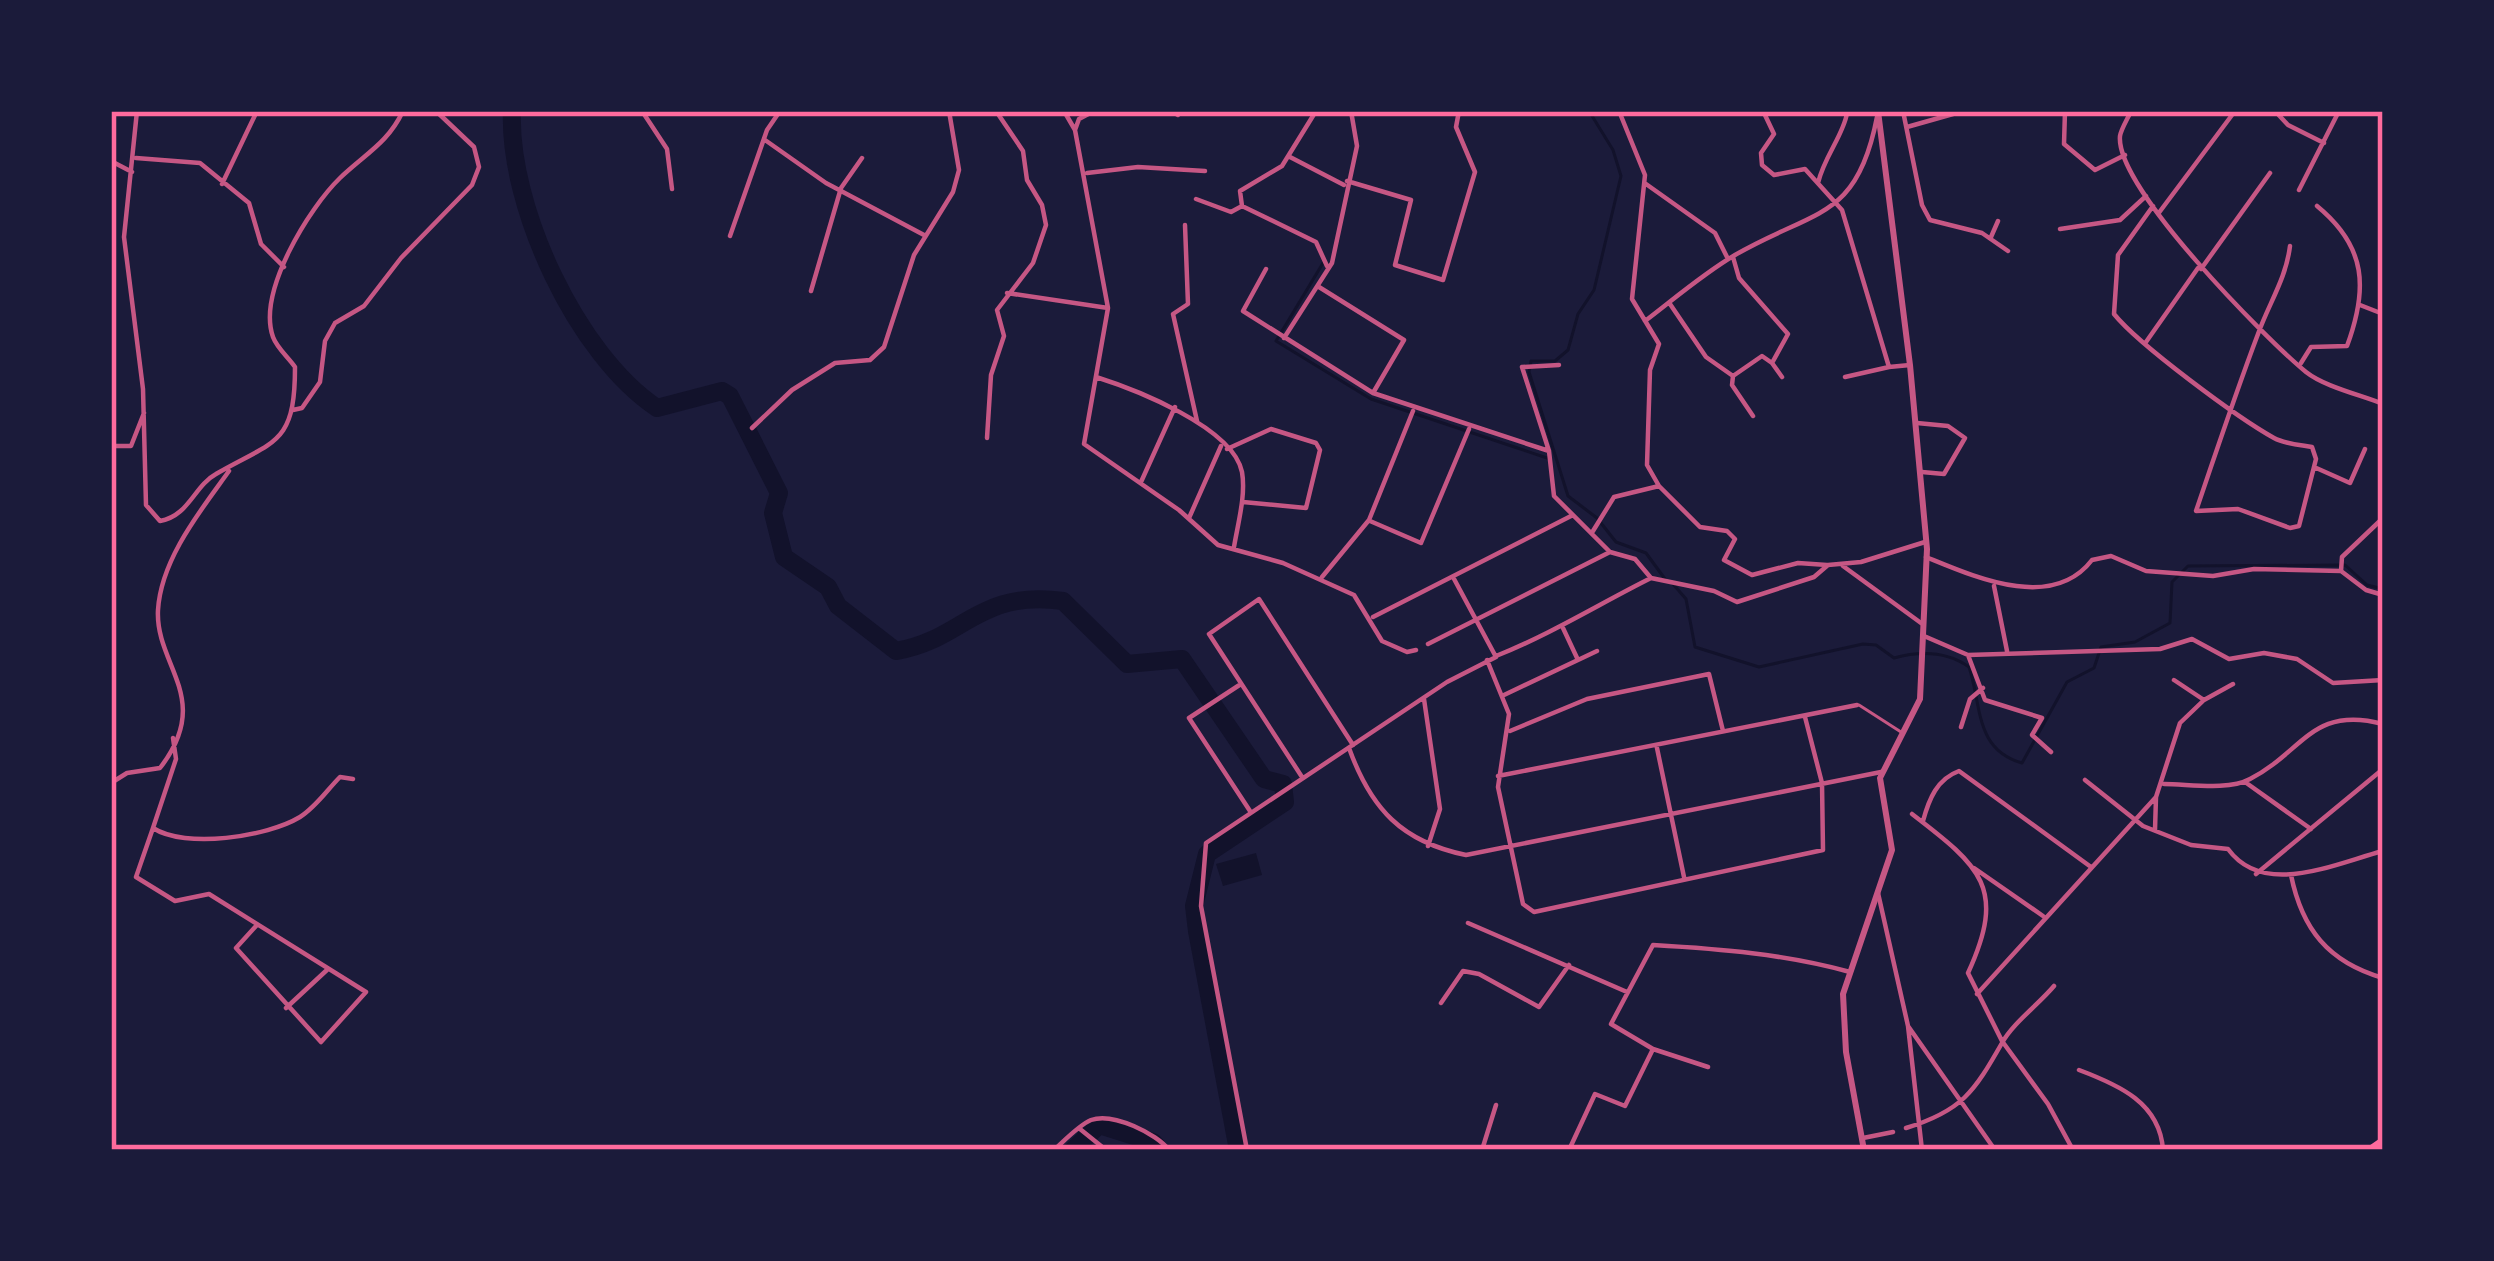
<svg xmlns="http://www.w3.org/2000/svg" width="2494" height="1261" viewBox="0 0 2494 1261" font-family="'Roboto Condensed',sans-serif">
  <rect width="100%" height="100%" fill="#1b1b3a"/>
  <path fill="#12122b" d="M1256,853L1262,875L1223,886L1216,864Z"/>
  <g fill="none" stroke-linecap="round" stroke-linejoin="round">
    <path stroke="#12122b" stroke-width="3" d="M1589,111L1613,150L1621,176L1594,290L1578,314L1568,350L1555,361H1531L1529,372L1568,496L1597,518L1616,542L1646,553L1665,579
      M1323,263L1276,341L1371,399L1550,459
      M1673,584L1686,599L1695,647L1759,667L1863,644L1876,645L1894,658C1920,651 1946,651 1969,667C1982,705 1974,749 2022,763L2067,682L2094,668L2101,647L2135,642L2170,623L2172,582L2188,566L2345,565L2367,585L2383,589"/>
    <path stroke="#12122b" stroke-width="18" d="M512,111C508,206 577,355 657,408L722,391L730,396L779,493L773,513L784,557L828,587L838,606L896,651C963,640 978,589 1063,601L1127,664L1182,659L1264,779L1283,784L1285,802L1207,854L1194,906L1197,931L1238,1150
      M1073,1150L1099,1125L1153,1142L1160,1150"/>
    <path stroke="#c65784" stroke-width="3" d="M1859,705L1901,732"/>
    <path stroke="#c65784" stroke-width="4.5" d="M137,111L124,237L143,389L146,505L160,521C189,516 194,486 216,474C275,440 295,445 295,367C288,357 277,348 273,337C257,292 309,208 340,178C365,154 388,143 403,111
      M642,111L667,149L672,189
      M1064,111L1075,130
      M1094,111L1079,119L1075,130L1108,308L1084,444L1179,510L1218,545L1283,563L1354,595L1382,641L1407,652L1416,650
      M1171,111L1178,115
      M1316,111L1282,166L1240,191L1242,206L1316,242L1327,266
      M1619,111L1645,175L1632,299L1659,344L1650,370L1647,465L1659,486L1700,527L1727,531L1735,539L1724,560L1752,575L1798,563L1827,565
      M1769,111L1765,115L1774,134L1761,153L1762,165L1774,175L1805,169L1842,210L1889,367L1910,365
      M1903,111L1922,205L1930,220L1982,233L2008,251
      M2065,111L2064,144L2095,170L2125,155
      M2131,111C2128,118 2121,129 2120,136C2115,187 2267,340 2306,372C2325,387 2361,395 2383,404
      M2275,111L2288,125L2324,143
      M1907,127L1953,114
      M765,140L826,183L924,235
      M1290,157L1344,185
      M136,158L200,163L249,203L261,244L284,267
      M111,161L132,172
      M1087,173L1138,167L1205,171
      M1347,181L1411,200L1395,265L1443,280L1475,172L1456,127L1459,111
      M1818,183C1824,157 1844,134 1847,113
      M222,184L257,111
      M1646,184L1715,233L1728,259
      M2299,190L2339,111
      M1196,199L1231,212L1242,206
      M2153,206L2118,255L2114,314C2139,345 2238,418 2274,438C2285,444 2300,445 2312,447L2316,459L2299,526L2290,528L2238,509L2196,511C2216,452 2236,392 2258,334C2269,303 2286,279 2290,246
      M2158,214L2235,111
      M1185,225L1188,304L1173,314L1197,421
      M2060,229L2120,220L2146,196
      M730,236L767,130L780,111
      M1991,237L1998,221
      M1733,257L1739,278L1788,334L1772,363L1782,377
      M1266,269L1243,311L1373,393L1549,451L1554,496L1610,552L1635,559L1651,578L1714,591L1737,602L1814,577L1828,565L1861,562L1925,542
      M2201,269L2270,173
      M1319,287L1404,340L1373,393
      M811,291L841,188L862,158
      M1007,293L1108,308
      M1670,304L1706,357L1733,376L1732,385L1753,416
      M2360,305L2383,314
      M1645,321C1674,299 1704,273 1735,255C1814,209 1857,221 1877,117
      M1284,338L1332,263L1357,146L1351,111
      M2146,342L2198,268
      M2301,363L2311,347L2347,346C2368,289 2367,247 2317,206
      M1733,376L1762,356L1772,363
      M1096,377C1134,389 1233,427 1242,472C1246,495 1238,523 1234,547
      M1845,377L1889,367
      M293,410L302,408L320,382L325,341L335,323L364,306L401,258L472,185L479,167L474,147L436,111
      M1917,423L1948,426L1965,438L1944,474L1922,472
      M752,428L792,390L835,363L870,360L884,347L914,255L953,192L959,170L949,111
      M987,438L991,375L1004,336L997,310L1033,263L1046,225L1042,205L1027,180L1023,151L996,111
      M111,446H131L144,413
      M1227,449L1271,429L1316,443L1320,450L1306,508L1243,502
      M1549,451L1522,367L1559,365
      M2314,467L2350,483L2365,449
      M1141,482L1175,407
      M1189,518L1221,446
      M1370,521L1421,543L1469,429
      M1593,531L1614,497L1659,486
      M1926,557C1975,577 2052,612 2092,560L2111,556L2146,571L2213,576L2254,569L2341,571L2366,590L2383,595
      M1843,566L1921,623
      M2341,571L2342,557L2383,518
      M1322,577L1369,520L1413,411
      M1994,586L2007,651
      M1373,617L1571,516
      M1563,628L1578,660
      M1924,636L1968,655L2160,649L2192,639L2229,659L2264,653L2297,659L2333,683L2383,680
      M1428,644L1610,552
      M1968,655L1985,700L2042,718L2032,735L2051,752
      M1496,656C1551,634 1599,604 1651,578
      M1487,660L1509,714L1498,787L1523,904L1534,912L1823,850L1822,783L1805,717
      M2174,680L2204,700
      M1241,684L1189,718L1250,811
      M1504,695L1597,651
      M1424,699L1440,809L1428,846
      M1961,727L1970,699L1983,688
      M1510,731L1587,699L1709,674L1723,731
      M173,738L176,759L153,828C185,849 267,837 300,817C316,807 327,790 340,777L353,779
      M1349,748C1371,809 1402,842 1466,855L1881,772
      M1657,748L1684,877
      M1498,776L1857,705
      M1302,777L1209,634L1259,599L1353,745
      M2085,780L2143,826L2191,845L2228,849C2264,898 2333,864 2383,851
      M2245,782L2311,829
      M111,783L127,773L160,768C214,698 155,666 158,610C161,559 201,510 229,471
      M2164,784C2189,784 2228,791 2250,779C2303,752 2312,705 2383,724
      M1912,814C1981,867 2007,888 1968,973L2002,1041L2048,1104L2073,1150
      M1923,821C1929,799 1937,779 1959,771L2091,867
      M153,828L136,877L175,901L209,894L366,992L321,1042L236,948L256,926
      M2155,830L2156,797L2180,723L2204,700L2233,684
      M1974,868L2043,916
      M2256,874L2383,769
      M2291,875C2302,929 2328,962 2383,978
      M1878,893L1908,1026L1922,1150
      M1468,923L1627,992
      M1977,994L2156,797
      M1441,1003L1463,971L1479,974L1539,1007L1569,965
      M286,1008L328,969
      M1908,1026L1995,1150
      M1708,1067L1653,1049L1611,1024L1653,945C1721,949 1784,954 1850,972
      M2079,1070C2119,1085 2160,1103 2163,1150
      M2383,1118V1126
      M1906,1128C1962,1111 1974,1092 2002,1043C2013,1023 2039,1004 2054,986
      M1080,1129L1106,1150
      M1863,1138L1893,1132
      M1054,1150C1064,1141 1079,1125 1091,1120C1113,1112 1157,1134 1169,1150
      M1247,1150L1201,906L1206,843L1447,682L1496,657L1453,577
      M1482,1150L1496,1105
      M1569,1150L1595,1094L1625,1106L1653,1049"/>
    <path stroke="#c65784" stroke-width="6" d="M1864,1150L1846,1052L1843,994L1892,850L1880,778L1920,699L1927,549L1910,365L1878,111"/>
    <path stroke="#ff6b9d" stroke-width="8" d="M2370,1150L2383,1141"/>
  </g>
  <rect width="2494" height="1261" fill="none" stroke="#1b1b3a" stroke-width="228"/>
  <rect x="114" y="114" width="2266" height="1033" fill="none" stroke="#ff6b9d" stroke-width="4.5"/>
</svg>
